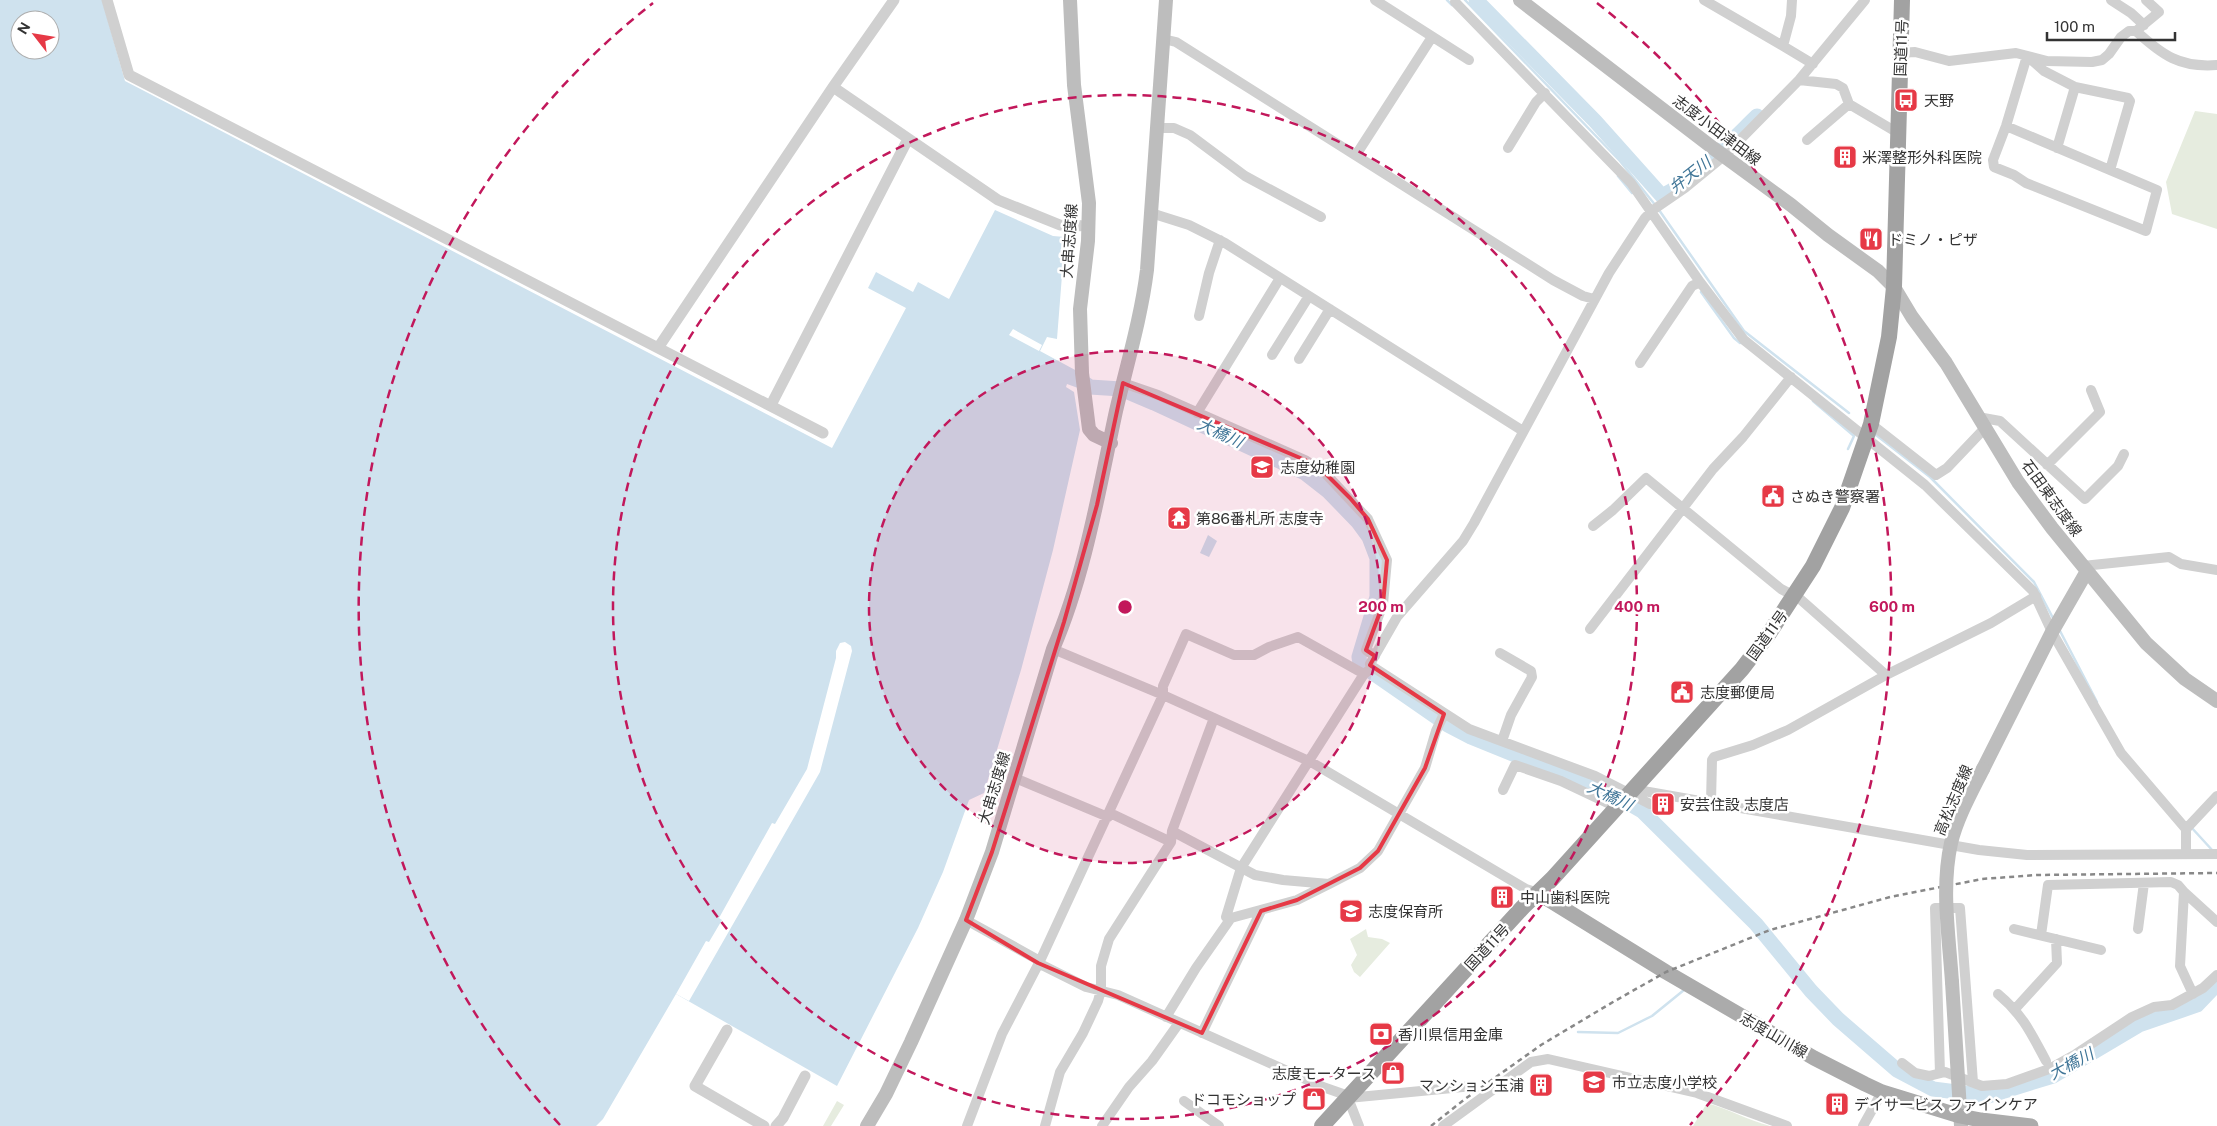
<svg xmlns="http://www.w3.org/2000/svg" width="2217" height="1126" viewBox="0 0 2217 1126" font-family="'Public Sans','Noto Sans JP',sans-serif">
  <rect width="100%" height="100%" fill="#fff"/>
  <path fill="#e6ecdf" d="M2195,111L2217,114V229L2172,214L2166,182Z
    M1366,929L1368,937L1382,939L1390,943L1360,977L1354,972L1351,965L1357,955L1350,939Z
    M837,1101L844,1105L831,1126H823Z
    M1707,1103C1728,1109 1748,1120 1770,1126H1693Z"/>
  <path fill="#cfe2ee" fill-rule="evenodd" d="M0,0H102L125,81L832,448L906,308L868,288L876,272L913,292L918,282L949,299L995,210L1053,236L1065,237L1057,339L1047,337L1040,351L1077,371L1078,388L1067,384L1066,387L1074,392L1080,430L1053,550L1021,670L984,793L969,800L943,872L918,928L837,1086L676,994L603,1119L596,1126H0ZM20,20H50V50H20Z
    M1208,535L1217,541L1209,557L1200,553Z"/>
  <path fill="#fff" d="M1013,329L1042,345L1039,351L1009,335Z
    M845,642L851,646L852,651L820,772L689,1001L676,994L706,941L709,942L722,920L719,918L772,823L775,824L807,769L836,658V651L840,643Z"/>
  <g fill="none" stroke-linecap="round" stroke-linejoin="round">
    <path stroke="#cfe2ee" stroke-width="2.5" d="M1447,0L1452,5
      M1465,0L1620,161L1656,206
      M1618,176L1632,193
      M1659,210L1744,331L1849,413
      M1701,292L1734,338L1740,343
      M1813,401L1854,436L1848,449
      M1876,435L1930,477L2034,582L2054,620
      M2059,629L2097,702
      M2191,827L2213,851
      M1578,1032L1618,1033L1652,1016L1684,990"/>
    <path stroke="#cfe2ee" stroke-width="15" d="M1476,0L1595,121L1662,196C1695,179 1730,142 1757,116
      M1077,378L1090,387L1121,389L1154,403L1305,473L1328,491L1358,522L1369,537L1377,558V597L1359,657L1360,664L1448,725L1471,737L1616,796L1642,811L1756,924L1811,991L1838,1019L1897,1070L1933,1089L1988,1096L2053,1076L2139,1025L2197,1005L2217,984"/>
    <path stroke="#d0d0d0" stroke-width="10" d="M1375,0L1469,60
      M1704,0L1783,46
      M1792,0L1791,16L1783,46L1813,64
      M2111,0L2131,13L2144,25
      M1455,2L1631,183L1700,282L1744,340L1925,485L2033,591L2052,632L2121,753L2186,829V854
      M2136,31C2162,55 2180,68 2217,65
      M1163,39L1176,42L1553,280L1583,296L1594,299
      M1900,53L1915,52L1949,61L2016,53L2047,61L2092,62L2102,60L2109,54L2121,37L2129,31H2136L2159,12L2146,0
      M1799,80L1836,84L1843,88L1849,104
      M2075,87L2128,98L2130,101L2110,170
      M2006,126C2057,148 2107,169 2157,190L2146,231L2026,183L2014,175L1994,167L1993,160L2006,126L2027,56L2044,71L2075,87L2057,148
      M1156,128H1174L1190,135L1245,176L1321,217
      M1807,140L1849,104L1898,133
      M1508,148L1536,102L1545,93
      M1356,155L1432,37
      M1151,213L1189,225L1225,243L1523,431
      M1199,316L1209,273L1220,240
      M1272,355L1309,296
      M1299,359L1330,309
      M1640,363L1692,286L1700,282
      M1123,383L1158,395L1305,460L1325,473L1368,519L1387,560L1383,604L1366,650L1375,656
      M1197,413L1280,278
      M1978,417L2000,421L2085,499L2118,466L2124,454
      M1871,424L1936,475L1947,468L1985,428
      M2047,465L2100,412L2091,390
      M1593,526L1613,510L1646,478L1781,589L1800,599L1886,675
      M2083,566L2169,557L2181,564L2217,570
      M1590,629L1713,469L1743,437L1791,377
      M1053,649L1163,695L1311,762L1526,889L1538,893
      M1500,653L1531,671L1532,677L1511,715L1502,741
      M1373,667L1469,729L1595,776L1650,804
      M1015,778L1108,817
      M1633,788L1649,792L1979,850L2027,855L2217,854
      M1503,790L1515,765L1561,781L1616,807
      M1711,802L1712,760L1714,757L1753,745L1788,730L1886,675L1991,623L2036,596
      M1110,813L1171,842
      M2186,829L2217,796
      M1172,831L1214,718
      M2184,892L2217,922
      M1231,918L1297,900L1329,884
      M966,920L1040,961
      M2014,929L2101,950
      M2138,929L2144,883
      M2041,935L2048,885L2171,882L2178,885L2184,892L2180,966L2193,994
      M1038,963L1086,987L1118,995L1323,1087L1343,1094L1348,1098L1359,1126
      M1998,994C2023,1015 2031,1033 2046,1061
      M2015,1009L2057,963L2056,939
      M1166,1017L1196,968L1231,918L1226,917L1241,868L1364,674L1373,667L1370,664L1397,617L1463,541L1474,523L1609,273L1645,218L1653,210L1685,188L1724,156L1799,80L1865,0
      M1202,1033L1261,911
      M1902,1063L1915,1073L1929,1076L1945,1072L1982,1086L2007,1084L2049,1069L2076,1054L2132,1017L2154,1007L2172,1005L2203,988L2217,975
      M1940,1073L1935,908H1960L1973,1082
      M1348,1098L1473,1086
      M1184,1101L1219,1126
      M967,1126L1002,1034L1040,961L1163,695V686L1186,634L1234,655H1254L1269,647L1298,637L1364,674
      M1045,1126L1060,1072L1083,1033L1098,1001L1101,990V966L1109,939L1171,842L1172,831L1255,875L1283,880L1329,884L1360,868L1378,851L1425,768L1436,731L1444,714
      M1102,1126L1129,1087L1152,1061L1179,1023
      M1443,1126L1531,1062L1548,1059L1697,1093L1787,1126
      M1863,1126L1882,1092"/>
    <path stroke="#d0d0d0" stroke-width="11" d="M107,0L129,75L823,433
      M833,87L998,200L1060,225L1089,226
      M658,348L833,87L894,0
      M771,405L908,139
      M727,1030L695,1086L764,1126
      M776,1126L783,1118L805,1076"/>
    <path stroke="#bdbdbd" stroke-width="14" d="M1070,0L1074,85L1089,203L1088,241L1080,309L1082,373L1089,429L1094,435L1111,443
      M1520,0L1713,148L1791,205L1828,235L1878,271L1894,287L1912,317L1946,363L2018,482L2052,528L2146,643L2185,679L2217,701
      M1983,769L2052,632L2087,571
      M1952,982L1961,1126
      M867,1126L886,1094L911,1042L966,920L992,852L1053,649C1085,575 1099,490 1116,411C1127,364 1141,318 1147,270L1166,0"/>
    <path stroke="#ababab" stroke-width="15" d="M1538,893L1666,972L1814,1058L1865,1084L1882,1092L1960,1116L1981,1120L2031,1126"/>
    <path stroke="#a2a2a2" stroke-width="16" d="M1322,1126L1523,907L1552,879L1742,669L1768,635L1813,566L1842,508L1871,424L1889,337L1894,287L1902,0"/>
    <path stroke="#888" stroke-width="2.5" stroke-dasharray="5 4" stroke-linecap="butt" d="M1431,1126L1465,1099L1541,1045L1613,1002L1666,972L1770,930L1890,897L1982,879L2037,875L2217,873"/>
    <path stroke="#bdbdbd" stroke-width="14" d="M1952,982C1949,936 1941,888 1951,843C1957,818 1971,793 1983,769"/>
  </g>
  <path fill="none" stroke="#e63946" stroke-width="4" stroke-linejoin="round" d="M1123,383L1305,460L1325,473L1350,498L1368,519L1387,560L1383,604L1366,650L1375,656L1370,665L1444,714L1425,768L1378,851L1360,868L1297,900L1261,911L1202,1033L1038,963L966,920L992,852L1064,622L1097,505Z"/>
  <circle cx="1125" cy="607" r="256" fill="#c2185b" fill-opacity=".12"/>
  <g fill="none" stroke="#c2185b" stroke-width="2.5" stroke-dasharray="9 6">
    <circle cx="1125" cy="607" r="256"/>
    <circle cx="1125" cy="607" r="512"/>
    <path d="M560 1125A767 767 0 0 1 653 3M1597 3A767 767 0 0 1 1690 1125"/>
  </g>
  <defs>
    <g id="bus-square" transform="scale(1.25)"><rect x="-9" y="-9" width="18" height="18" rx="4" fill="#e63946" stroke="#fff"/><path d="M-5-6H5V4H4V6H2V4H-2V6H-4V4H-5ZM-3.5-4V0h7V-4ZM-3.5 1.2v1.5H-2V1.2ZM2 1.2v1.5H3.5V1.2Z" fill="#fff"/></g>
    <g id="building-square" transform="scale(1.25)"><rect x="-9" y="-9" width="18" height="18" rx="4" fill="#e63946" stroke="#fff"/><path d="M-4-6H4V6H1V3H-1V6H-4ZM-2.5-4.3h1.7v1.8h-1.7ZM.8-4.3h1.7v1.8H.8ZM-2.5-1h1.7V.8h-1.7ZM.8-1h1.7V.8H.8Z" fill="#fff"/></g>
    <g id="restaurant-square" transform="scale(1.25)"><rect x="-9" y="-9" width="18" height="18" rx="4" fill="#e63946" stroke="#fff"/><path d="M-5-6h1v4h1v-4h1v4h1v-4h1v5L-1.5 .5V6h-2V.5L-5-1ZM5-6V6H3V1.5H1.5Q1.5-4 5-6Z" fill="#fff"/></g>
    <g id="school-square" transform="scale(1.25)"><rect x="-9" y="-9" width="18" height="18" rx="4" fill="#e63946" stroke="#fff"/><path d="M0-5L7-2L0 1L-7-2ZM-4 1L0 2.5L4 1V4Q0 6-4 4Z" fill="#fff"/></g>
    <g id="civic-square" transform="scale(1.25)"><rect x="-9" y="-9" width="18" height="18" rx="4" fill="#e63946" stroke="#fff"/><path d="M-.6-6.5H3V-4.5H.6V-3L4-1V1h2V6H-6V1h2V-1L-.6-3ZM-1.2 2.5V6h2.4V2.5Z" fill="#fff"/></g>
    <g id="temple-square" transform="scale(1.25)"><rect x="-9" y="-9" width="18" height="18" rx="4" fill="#e63946" stroke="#fff"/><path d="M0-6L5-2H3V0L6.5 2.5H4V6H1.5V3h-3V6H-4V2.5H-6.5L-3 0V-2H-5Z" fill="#fff"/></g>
    <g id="bank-square" transform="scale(1.25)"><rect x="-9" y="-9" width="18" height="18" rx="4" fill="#e63946" stroke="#fff"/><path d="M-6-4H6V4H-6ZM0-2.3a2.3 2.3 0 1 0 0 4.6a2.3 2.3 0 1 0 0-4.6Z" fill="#fff"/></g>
    <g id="shop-square" transform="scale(1.25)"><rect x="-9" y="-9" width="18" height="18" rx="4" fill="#e63946" stroke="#fff"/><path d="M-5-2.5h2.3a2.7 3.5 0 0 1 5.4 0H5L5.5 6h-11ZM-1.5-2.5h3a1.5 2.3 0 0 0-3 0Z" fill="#fff"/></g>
  </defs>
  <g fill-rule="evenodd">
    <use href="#bus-square" x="1906" y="100"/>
    <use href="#building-square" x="1845" y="157"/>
    <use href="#restaurant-square" x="1871" y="239"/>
    <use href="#school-square" x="1262" y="467"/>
    <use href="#civic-square" x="1773" y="496"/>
    <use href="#temple-square" x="1179" y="518"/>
    <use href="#civic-square" x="1682" y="692"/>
    <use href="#building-square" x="1663" y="804"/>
    <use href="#building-square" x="1502" y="897"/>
    <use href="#school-square" x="1351" y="911"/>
    <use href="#bank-square" x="1381" y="1034"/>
    <use href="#shop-square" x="1393" y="1073"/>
    <use href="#school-square" x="1594" y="1082"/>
    <use href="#building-square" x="1541" y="1085"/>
    <use href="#shop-square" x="1314" y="1099"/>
    <use href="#building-square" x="1837" y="1104"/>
  </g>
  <g text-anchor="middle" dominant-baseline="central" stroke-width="5" stroke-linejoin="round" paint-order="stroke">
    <g font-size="15" fill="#333" stroke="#fff">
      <text transform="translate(1901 48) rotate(-88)">国道11号</text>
      <text transform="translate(1717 130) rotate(37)">志度小田津田線</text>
      <text transform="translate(1069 241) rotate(-86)">大串志度線</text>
      <text transform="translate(2052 498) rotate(54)">石田東志度線</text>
      <text transform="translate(1767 635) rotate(-54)">国道11号</text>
      <text transform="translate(994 788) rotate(-73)">大串志度線</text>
      <text transform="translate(1953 800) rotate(-67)">高松志度線</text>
      <text transform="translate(1487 947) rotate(-47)">国道11号</text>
      <text transform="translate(1774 1035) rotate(30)">志度山川線</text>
    </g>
    <g font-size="15" fill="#333" stroke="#fff" text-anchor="start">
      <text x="1924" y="100">天野</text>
      <text x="1862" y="157">米澤整形外科医院</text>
      <text x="1888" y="239">ドミノ・ピザ</text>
      <text x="1280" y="467">志度幼稚園</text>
      <text x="1790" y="496">さぬき警察署</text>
      <text x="1196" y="518">第86番札所 志度寺</text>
      <text x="1700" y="692">志度郵便局</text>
      <text x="1680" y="804">安芸住設 志度店</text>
      <text x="1520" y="897">中山歯科医院</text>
      <text x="1368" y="911">志度保育所</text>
      <text x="1398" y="1034">香川県信用金庫</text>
      <text x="1376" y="1073" text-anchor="end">志度モータース</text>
      <text x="1612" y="1082">市立志度小学校</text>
      <text x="1524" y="1085" text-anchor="end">マンション玉浦</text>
      <text x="1296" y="1099" text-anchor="end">ドコモショップ</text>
      <text x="1854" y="1104">デイサービス ファインケア</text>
    </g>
    <g font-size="16" font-style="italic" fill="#3f7597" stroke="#fff">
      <text transform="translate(1690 175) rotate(-38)">弁天川</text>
      <text transform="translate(1220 433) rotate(25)">大橋川</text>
      <text transform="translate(1610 796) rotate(25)">大橋川</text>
      <text transform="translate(2071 1064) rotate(-28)">大橋川</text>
    </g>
  </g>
  <circle cx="1125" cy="607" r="8" fill="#c2185b" stroke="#fff" stroke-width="2.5"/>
  <g font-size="15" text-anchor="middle" font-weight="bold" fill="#c2185b" stroke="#fff" stroke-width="5" stroke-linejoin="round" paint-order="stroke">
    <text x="1381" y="612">200 m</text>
    <text x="1637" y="612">400 m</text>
    <text x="1892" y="612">600 m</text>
  </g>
  <g transform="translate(35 35) rotate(301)"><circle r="24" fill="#ffffff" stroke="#adadad"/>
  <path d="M0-4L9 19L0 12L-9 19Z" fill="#e63946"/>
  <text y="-8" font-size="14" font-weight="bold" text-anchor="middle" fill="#333333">N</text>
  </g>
  <path d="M2047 32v8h128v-8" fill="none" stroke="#333333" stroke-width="2.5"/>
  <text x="2054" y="32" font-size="15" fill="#333333" stroke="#ffffff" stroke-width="4" paint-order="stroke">100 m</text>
</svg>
